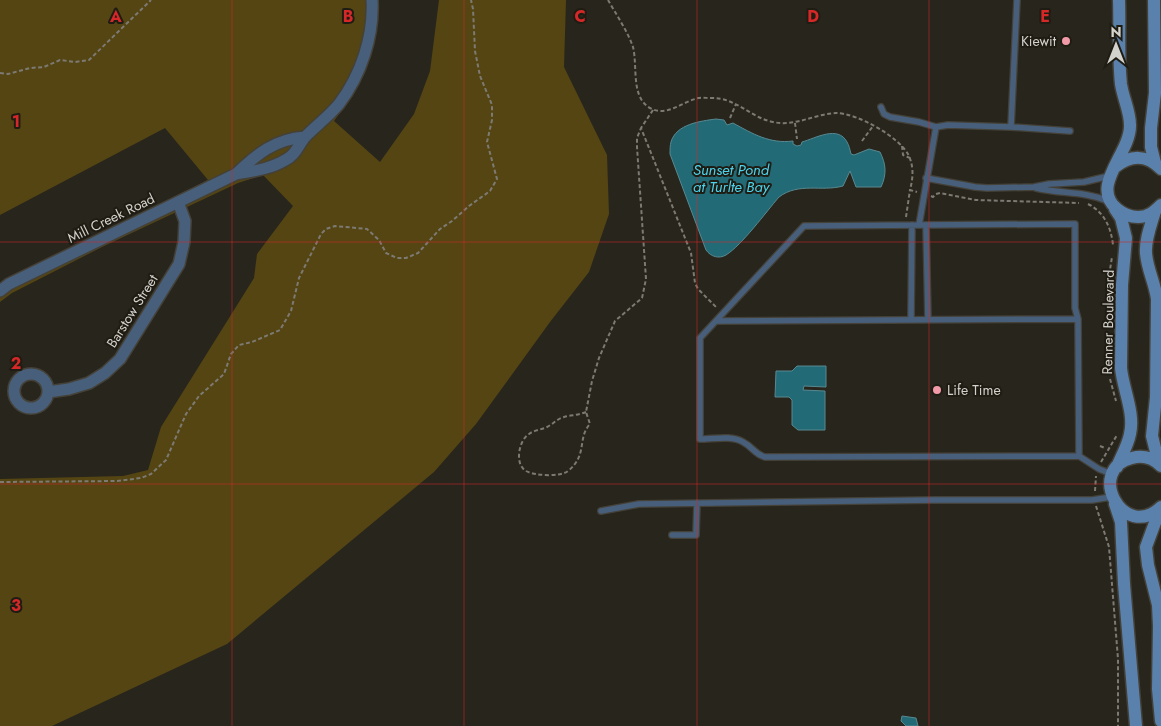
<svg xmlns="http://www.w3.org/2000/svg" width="1161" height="726" viewBox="0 0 1161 726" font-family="Jost,sans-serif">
  <rect width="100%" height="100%" fill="#28251c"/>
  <path fill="#544513" d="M0,0H378C378,51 364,81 334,121L380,162L414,114L430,71L439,0H566L564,67L607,155L609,214L589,272L550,322L476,424L434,472L227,644L52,726H0V479L123,476L148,470L161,427L254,278L257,254L293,206L263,175L238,183L102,247L12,293L0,302V285L34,266L208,180L165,128L0,215Z"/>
  <path fill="#236a77" stroke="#588990" d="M716,119L724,120L727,125L733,123C753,134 770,144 793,141V144L797,146L801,145L802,142C816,138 838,125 847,142C849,145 850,150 851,154L854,155L869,149L880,152C886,164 887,174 881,187H856L850,171L843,186C821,192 799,182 779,197C766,212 742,245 726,255C719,259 711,257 706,250L670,154C670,150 670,145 671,142C676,124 701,121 716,119Z
    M797,366H826V387L804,386L803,390L825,391V430H798L792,425V400L789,397H775L776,371H792Z
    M902,716L916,718L918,726H906L901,721Z"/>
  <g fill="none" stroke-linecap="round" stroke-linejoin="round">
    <g stroke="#444138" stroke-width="8">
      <path id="service" d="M881,107L884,114L890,117L919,122L936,127
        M1011,127L1070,131
        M926,178L975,187L987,188L1034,187L1049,184L1084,182L1109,176
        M1036,188C1060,194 1085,191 1108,201
        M919,225L1075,224V308L1078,319L1079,456L765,457C754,454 753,447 743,442C732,435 713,439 700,439V338L804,226L919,225L936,127L948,125L1011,127L1017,0
        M926,225L928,320
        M911,320L912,225
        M716,321L1078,319
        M1079,456L1099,469L1112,474
        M601,511L639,504L933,500H1092L1111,497
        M672,535H696L697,503"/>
    </g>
    <g stroke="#444138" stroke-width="14">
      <path id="minor" d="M236,174C254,171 271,169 287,159C297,154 299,143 306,136C317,125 329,116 339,104C361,75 374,36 372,0
        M0,291L9,284L236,174C257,154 275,139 305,137
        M14 391a17 17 0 1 1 34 0a17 17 0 1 1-34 0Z
        M48,392L69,389L89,383L105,373L120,359L179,264L184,242L185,221L178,202"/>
    </g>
    <g stroke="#444138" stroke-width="15">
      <path id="secondary" d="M1119,0C1120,28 1118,57 1121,84C1123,98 1130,111 1130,125C1131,153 1089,186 1117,209C1123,214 1130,217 1138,217C1148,217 1154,212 1161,205
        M1154,0L1155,93L1151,128V147L1155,163
        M1115,167C1130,155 1147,154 1161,169
        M1115,209L1121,218L1126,238L1122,285L1121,368C1123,389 1135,413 1130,434C1128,445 1121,457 1117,467
        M1155,211C1151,225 1145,239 1146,253C1147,269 1155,283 1157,299L1156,397L1152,436L1159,464
        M1161,466C1153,458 1143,455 1132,458C1085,469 1123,543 1161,507
        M1115,504L1121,522L1124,584L1136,726
        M1160,509L1146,547L1148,565L1158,605L1159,626L1158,689L1161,721"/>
    </g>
    <path stroke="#7d7a73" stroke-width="2" stroke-dasharray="4 2.5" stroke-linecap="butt" d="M608,0C616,14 628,32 633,47C638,67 630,99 652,109C667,116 681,103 695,99C700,97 705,98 710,98C736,97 749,117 773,122C795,127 814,114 836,113C857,113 900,137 909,156C914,168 913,178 910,190L917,192
      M0,73L8,74L30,68L44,67L60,60L75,62L89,60L151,0
      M653,110L641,128L691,253L695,283L698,289L717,308
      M730,118L736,104
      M795,123L797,139
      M862,141L873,126
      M902,146L903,155L910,158
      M931,196L933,197L936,194L940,193L976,200L1079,203
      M1088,204C1104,212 1111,227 1113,245
      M906,217L910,190
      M1109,314V276L1112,257
      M1110,379L1116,401
      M586,412C579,415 571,415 564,417C557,419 553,424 547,427C541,430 534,430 529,434C519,440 514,464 526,471C535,476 561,477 568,471C588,455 577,438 590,424L586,412L592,381L599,358L615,321L642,298L646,279L637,147V138L641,128
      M1100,446L1105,448
      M1101,462L1117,435
      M0,482L117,481L141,478L151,474L166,460L186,414L199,396L224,374L231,354L239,345L252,342L280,330L291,311L299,278L321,234L326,229L335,226L367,229L379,240L386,253L397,258H406L418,253L440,229L452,221L469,206L490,191L497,179L487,142L492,120V105L480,76L475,51L473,9L471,0
      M1095,491L1096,476
      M1096,506L1109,547L1118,659V726"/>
    <use href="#service" stroke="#485f7b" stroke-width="5.5"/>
    <use href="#minor" stroke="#485f7b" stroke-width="11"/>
    <use href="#secondary" stroke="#5a80ac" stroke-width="12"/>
  </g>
  <path fill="none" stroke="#d62828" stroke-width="1" stroke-opacity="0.55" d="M232,0V726M464,0V726M697,0V726M929,0V726M0,242H1161M0,484H1161"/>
  <g fill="#f39aa8" stroke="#1f1c13" stroke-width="2">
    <circle cx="1066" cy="41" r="5"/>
    <circle cx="937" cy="390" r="5"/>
  </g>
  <g text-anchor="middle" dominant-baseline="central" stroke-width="4" stroke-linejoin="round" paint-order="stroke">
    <g font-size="14" fill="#d4d2cc" stroke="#1f1c13" text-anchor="end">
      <text x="1056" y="41">Kiewit</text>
      <text x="947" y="390" text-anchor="start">Life Time</text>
    </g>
    <g font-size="14" fill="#d4d2cc" stroke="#1f1c13">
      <text transform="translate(111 218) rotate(-26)">Mill Creek Road</text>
      <text transform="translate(132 311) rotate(-58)">Barstow Street</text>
      <text transform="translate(1108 322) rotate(-89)">Renner Boulevard</text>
    </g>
    <g font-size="15" font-style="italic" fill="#4cd2eb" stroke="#1f1c13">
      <text x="731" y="170">Sunset Pond<tspan x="731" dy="17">at Turlte Bay</tspan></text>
    </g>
  </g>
  <g font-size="16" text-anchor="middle" font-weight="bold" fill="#d62828" stroke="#1f1c13" stroke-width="4" stroke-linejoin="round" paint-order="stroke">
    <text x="116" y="22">A</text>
    <text x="348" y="22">B</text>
    <text x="580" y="22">C</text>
    <text x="813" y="22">D</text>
    <text x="1045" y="22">E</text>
    <text x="16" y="127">1</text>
    <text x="16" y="369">2</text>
    <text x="16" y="611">3</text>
  </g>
  <g transform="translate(1116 45)" stroke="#1f1c13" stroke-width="4" paint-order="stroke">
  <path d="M0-4L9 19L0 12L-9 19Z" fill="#d4d2cc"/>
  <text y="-8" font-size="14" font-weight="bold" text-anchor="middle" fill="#d4d2cc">N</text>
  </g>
</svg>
